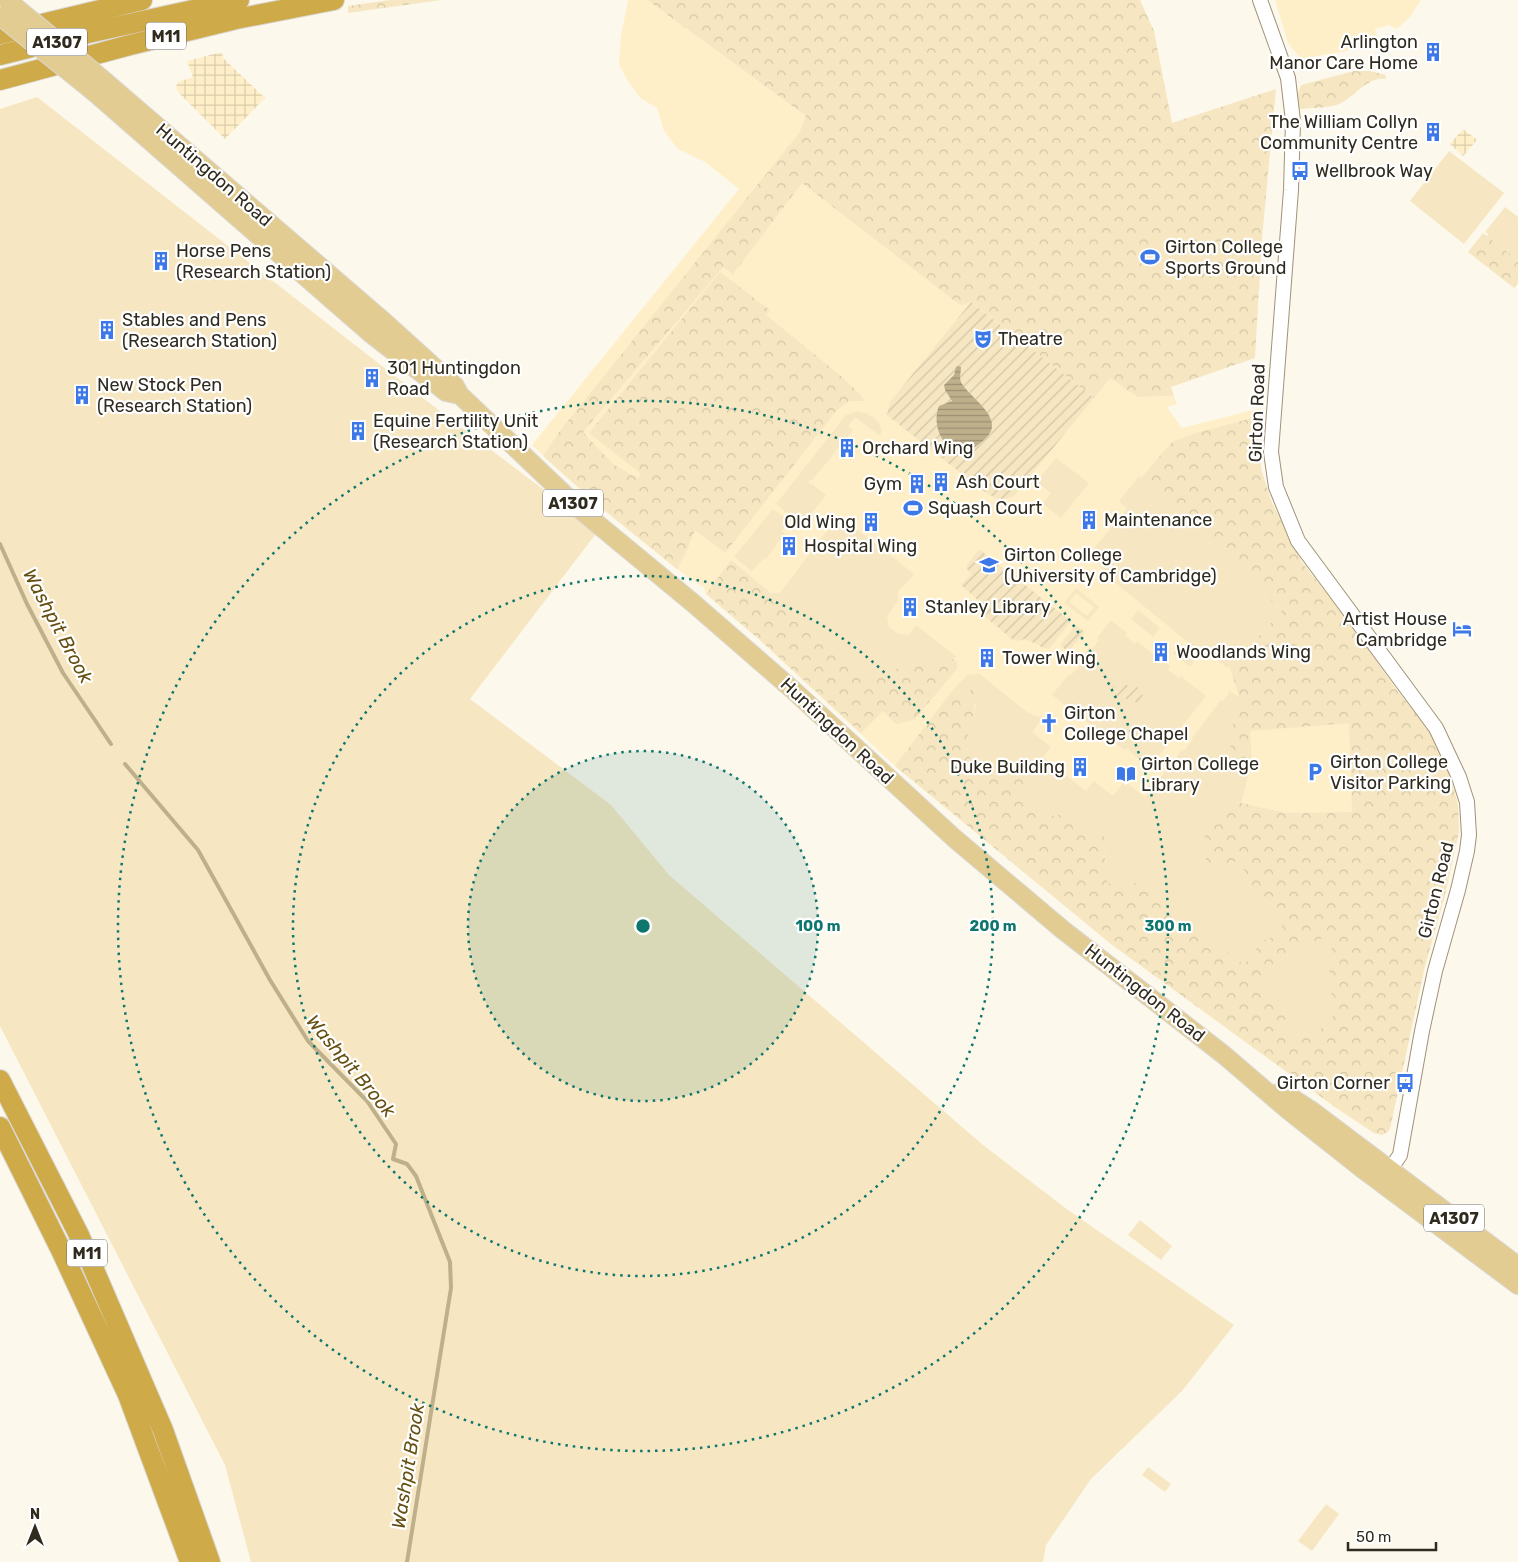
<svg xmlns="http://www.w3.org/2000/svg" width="1518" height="1562" viewBox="0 0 1518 1562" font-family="Rubik,sans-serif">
  <defs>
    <pattern id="industrial-grid" width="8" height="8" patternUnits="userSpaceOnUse" patternTransform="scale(1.25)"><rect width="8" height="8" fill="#ffefc9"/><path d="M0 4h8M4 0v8" fill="none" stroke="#dbcdac"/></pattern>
    <pattern id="forest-crowns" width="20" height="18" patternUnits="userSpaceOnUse" patternTransform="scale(1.25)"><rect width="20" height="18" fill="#f6e7c2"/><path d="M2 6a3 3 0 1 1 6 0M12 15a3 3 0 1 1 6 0" fill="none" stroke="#d3c6a6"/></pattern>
    <pattern id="garden-furrows" width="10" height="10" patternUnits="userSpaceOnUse" patternTransform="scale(1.25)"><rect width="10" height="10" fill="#f6e7c2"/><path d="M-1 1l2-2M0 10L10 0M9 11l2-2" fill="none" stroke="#d3c6a6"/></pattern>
    <pattern id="water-rules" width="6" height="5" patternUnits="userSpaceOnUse" patternTransform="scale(1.25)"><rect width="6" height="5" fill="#bfb08c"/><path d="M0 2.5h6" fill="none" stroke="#9c8f72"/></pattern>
  </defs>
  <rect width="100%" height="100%" fill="#fdf8ec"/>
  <path fill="#ffefc9" d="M628,0H647L806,116L799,133L1110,378L1137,397L1174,396L1177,404L1167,407L1182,428L1261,408V469L1272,503L1302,562L1352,626L1396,689L1428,729L1458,804L1459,832L1444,899L1425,966L1388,1132L1382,1135L1374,1133L1335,1107L1111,944L895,766L761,641L706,594L704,588L677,569L599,506L532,445L739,189L705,162L678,149L664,131L657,108L640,98L626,78L619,64L621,36Z
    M1275,0H1421L1409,18L1397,29L1389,25L1375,29L1377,41L1368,47L1301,59L1288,43Z"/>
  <path fill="url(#industrial-grid)" d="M222,52L223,58L265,98L225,139L178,92L176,87L178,82L193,77L187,61Z
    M1463,129L1477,140L1463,156L1450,144Z"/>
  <path fill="#f6e7c2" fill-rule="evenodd" d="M37,97L432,405L598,531L470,699L611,805L669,875L983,1145L1068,1210L1234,1325L1182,1391L1091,1479L1046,1545L1043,1562H251L225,1465L0,1026V109Z
    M1449,151L1504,193L1464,244L1410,201Z
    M1505,207L1518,217V260L1487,236L1488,234L1485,232Z
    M858,411C869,413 886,422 880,436L855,417L848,426L853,430L819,472H818L812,480H809V484H812L826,495L802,525L776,504L846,415Z
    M1056,458L1089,483L1061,518L1043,504L1051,493L1036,482Z
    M1139,476L1282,611L1230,667L1227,668L1203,649L1200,652L1113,581L1096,561L1093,553L1095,547L1127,509L1119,501Z
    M773,509L790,521L782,531L785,534L765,560L764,558L752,571L734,557Z
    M839,515L914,574L898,592V600L887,617L889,627L898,634L909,635L916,625L957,657L945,661L903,666L880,676L860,672L849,659L820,642L780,604V593Z
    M1076,588L1099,607L1088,621L1064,603ZM1076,593L1094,607L1087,616L1069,602Z
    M1138,610L1160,628L1153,637L1131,619Z
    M1111,620L1127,633L1125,635L1135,644L1137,641L1170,667L1168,670L1179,678L1181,676L1206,696L1149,768L1126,748L1124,750L1052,695L1069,674L1071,675L1079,666L1077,663L1090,647L1092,649L1099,640L1097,638Z
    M1180,644L1197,657L1190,667L1173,653Z
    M978,673L1027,712L1035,716L1043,717L1032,732L1051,747L1043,757L1086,791L1094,781L1113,796L1124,781L1145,797L1150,791L1152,792L1158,784L1157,782L1182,750L1184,751L1193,739L1192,738L1221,700L1223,701L1229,693V690L1239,697L1231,732L1230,754L1252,762L1241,803L1232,804L1208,866L1240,861L1252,888L1280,910L1283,933L1262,941L1244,965L1172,918L1148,880L1119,887L1107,882L1103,831L1090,829L1064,814L1041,817L1021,801L1022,789L1028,779L1010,770L1002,775C975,770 962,759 968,730C969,725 972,720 974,715C976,706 976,696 977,687L964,694L952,691L968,674L974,675Z
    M1322,938L1335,953L1328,977L1335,1014L1312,1038L1287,1033L1284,1006L1257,981L1290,952Z
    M1140,1220L1172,1246L1161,1260L1128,1235Z
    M1148,1467L1171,1484L1165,1492L1142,1475Z
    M1326,1504L1339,1514L1312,1551L1298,1541Z"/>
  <path fill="url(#forest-crowns)" fill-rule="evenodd" d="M390,0H441L348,13V6Z
    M647,0H1140L1154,31L1172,123L1276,89L1262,238L1255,358L1171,387L1174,396L1137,397L1110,378L1094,398L972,302L960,305L802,183L733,274L723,267L583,432L613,464L639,479L640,473L589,433L720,272L770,310L766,315L840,375L861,395L864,401H850L837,410L725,553L695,530L687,550L677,569L599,506L543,456L559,432L799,133L806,116Z
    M1354,71H1371L1385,75L1386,79C1367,76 1355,97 1339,104C1330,108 1311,108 1300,109L1296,100L1301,85Z
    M1483,233L1518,260V283L1514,288L1468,252Z
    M1260,416L1261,469L1272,503L1302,562L1352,626L1396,689L1428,729L1448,768L1458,804L1459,832L1444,899L1425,966L1390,1129L1388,1132L1382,1135L1374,1133L1335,1107L1111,944L895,766L952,691L964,694L977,687L982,693L974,705V713L968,731V753L974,766L992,773L1002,775L1019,766L1025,769L1028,779L1022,789L1021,801L1041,817L1064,814L1090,829L1104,831L1105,863L1111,871L1107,882L1119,887L1148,880L1172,918L1185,919L1244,965L1262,941L1283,933L1280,910L1252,888L1240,861L1208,866L1203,848L1206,829L1213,814L1232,804L1241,803L1286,813L1352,812L1349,723L1250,731L1252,762L1230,755L1231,732L1239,697L1230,667L1282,611L1141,478L1172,442L1200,432ZM1322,938L1335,953L1328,977L1335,1014L1312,1038L1287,1033L1284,1006L1270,991L1257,981L1290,952Z
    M731,560L771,593H780L781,604L820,642L849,659L860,672L880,676L903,666L954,659L957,662V669L914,720L896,724L883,711L861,733L761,641L706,594Z"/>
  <path fill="url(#garden-furrows)" d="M971,302L1094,398L1013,497L1000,500L986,493L887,415L890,402Z
    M979,549L1071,621L1049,649L1041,647L1039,645L1024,639L1019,641L1013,640L982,614V604L961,585L971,574L967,569V565Z
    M1076,625L1085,632L1068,652L1060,645Z
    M1132,683L1140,689L1138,692L1144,696L1138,704L1133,700L1131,702L1122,696L1119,701L1109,693L1114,686L1120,691L1126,684L1129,687Z"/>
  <path fill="url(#water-rules)" d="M958,366L961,367C961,372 959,378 961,382C969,398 1008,419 985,439C979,444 973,450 965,451C943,454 931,424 939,406L952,401L945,390L944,385L954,375L956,367Z"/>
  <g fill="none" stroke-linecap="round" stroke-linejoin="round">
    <path stroke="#bfb08c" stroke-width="4" d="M0,544L27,604L63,673L111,744
      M125,764L198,850L270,980L308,1041L367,1101L396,1144L393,1159L407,1164L416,1176L450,1262L451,1288L407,1562"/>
    <g stroke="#9f9377" stroke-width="16">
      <path id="minor" d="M1260,0L1288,78L1293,121L1291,190L1271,452L1276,487L1298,541L1436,728L1459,777L1467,802L1469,835L1467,851L1458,890L1435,971L1422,1031L1400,1155L1385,1177"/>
    </g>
    <g stroke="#dad9d7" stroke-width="20">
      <path id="major" d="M107,83L381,319L455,386L460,395L583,512L693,603L793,690L954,838L1063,930L1224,1055L1288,1110L1360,1167L1518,1285
        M94,92L370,333L446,392L455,394
        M1281,1091L1312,1111L1518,1266"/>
    </g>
    <g stroke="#dad9d7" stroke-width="22">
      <path id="highway" d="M0,34L142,0
        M0,55L88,33L239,0
        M0,80L130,45L236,19L334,0
        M0,1080L79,1235L163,1430L210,1562
        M0,1127L61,1250L128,1395L190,1562"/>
    </g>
    <use href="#minor" stroke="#fff" stroke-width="14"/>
    <use href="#major" stroke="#e2cc92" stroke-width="18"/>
    <use href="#highway" stroke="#cfaa49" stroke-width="20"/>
    <g stroke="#dad9d7" stroke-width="20" stroke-linecap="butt">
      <path id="major-bridge" d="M7,0L107,83
        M0,16L94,92"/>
    </g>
    <use href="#major-bridge" stroke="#e2cc92" stroke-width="18"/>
  </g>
  <circle cx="643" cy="926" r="175" fill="#0f766e" fill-opacity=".12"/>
  <g fill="none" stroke="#0f766e" stroke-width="2.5" stroke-dasharray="2.5 5">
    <circle cx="643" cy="926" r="175"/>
    <circle cx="643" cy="926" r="350"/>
    <circle cx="643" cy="926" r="525"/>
  </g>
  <defs>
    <g id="building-bare" transform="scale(1.5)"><path d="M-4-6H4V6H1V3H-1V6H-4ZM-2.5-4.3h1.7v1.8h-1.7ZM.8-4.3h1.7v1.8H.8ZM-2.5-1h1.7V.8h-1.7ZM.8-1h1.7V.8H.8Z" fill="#3c78e7" stroke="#fff" stroke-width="2.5" paint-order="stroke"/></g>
    <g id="bus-bare" transform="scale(1.5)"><path d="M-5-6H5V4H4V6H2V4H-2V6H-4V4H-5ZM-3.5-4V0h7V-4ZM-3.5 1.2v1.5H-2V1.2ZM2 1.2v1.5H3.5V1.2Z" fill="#3c78e7" stroke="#fff" stroke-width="2.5" paint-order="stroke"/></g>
    <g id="stadium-bare" transform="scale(1.5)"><path d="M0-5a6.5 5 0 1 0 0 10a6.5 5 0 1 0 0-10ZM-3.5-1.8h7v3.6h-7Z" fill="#3c78e7" stroke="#fff" stroke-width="2.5" paint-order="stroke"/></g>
    <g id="theatre-bare" transform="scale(1.5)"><path d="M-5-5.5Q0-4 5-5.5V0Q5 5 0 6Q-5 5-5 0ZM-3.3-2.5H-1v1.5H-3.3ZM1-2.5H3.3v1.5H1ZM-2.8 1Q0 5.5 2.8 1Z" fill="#3c78e7" stroke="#fff" stroke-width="2.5" paint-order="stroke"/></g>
    <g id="university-bare" transform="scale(1.5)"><path d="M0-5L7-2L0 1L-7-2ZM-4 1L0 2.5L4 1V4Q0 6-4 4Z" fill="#3c78e7" stroke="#fff" stroke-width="2.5" paint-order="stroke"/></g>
    <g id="hotel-bare" transform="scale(1.5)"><path d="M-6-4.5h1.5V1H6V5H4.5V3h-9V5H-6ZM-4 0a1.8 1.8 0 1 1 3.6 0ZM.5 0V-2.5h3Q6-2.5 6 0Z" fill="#3c78e7" stroke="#fff" stroke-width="2.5" paint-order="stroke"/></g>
    <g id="church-bare" transform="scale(1.5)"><path d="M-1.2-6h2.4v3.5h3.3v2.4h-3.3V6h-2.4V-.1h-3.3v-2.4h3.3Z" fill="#3c78e7" stroke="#fff" stroke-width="2.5" paint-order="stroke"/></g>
    <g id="parking-bare" transform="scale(1.5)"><path d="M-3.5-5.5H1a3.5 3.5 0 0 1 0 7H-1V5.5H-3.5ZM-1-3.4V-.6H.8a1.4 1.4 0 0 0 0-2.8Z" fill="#3c78e7" stroke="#fff" stroke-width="2.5" paint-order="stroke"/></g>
    <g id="library-bare" transform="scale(1.5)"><path d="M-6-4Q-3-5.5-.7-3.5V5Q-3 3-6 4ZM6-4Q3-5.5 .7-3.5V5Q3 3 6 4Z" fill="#3c78e7" stroke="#fff" stroke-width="2.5" paint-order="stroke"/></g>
  </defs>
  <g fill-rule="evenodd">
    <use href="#building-bare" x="1433" y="52"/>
    <use href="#building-bare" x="1433" y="132"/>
    <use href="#bus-bare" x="1300" y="171"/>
    <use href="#stadium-bare" x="1150" y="257"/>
    <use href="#building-bare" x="161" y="261"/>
    <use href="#building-bare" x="107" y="330"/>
    <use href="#theatre-bare" x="983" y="339"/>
    <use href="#building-bare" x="372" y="378"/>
    <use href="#building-bare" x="82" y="395"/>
    <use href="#building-bare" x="358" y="431"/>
    <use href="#building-bare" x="847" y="448"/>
    <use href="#building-bare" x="941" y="482"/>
    <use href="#building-bare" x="917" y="484"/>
    <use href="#stadium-bare" x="913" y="508"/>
    <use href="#building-bare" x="1089" y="520"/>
    <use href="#building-bare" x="871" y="522"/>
    <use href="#building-bare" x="789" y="546"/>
    <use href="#university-bare" x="989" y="565"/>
    <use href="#building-bare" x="910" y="607"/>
    <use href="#hotel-bare" x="1462" y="629"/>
    <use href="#building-bare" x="1161" y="652"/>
    <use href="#building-bare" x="987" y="658"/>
    <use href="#church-bare" x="1049" y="723"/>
    <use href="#building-bare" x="1080" y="767"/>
    <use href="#parking-bare" x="1315" y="772"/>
    <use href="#library-bare" x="1126" y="774"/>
    <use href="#bus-bare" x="1405" y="1083"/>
  </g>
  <g text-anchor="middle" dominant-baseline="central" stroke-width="4.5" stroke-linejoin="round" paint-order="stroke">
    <g fill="#fff" stroke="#6e6b62" stroke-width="1">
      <rect x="146" y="22.5" width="40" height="27" rx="4"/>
      <rect x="27" y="28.5" width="60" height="27" rx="4"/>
      <rect x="543" y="489.5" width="60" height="27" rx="4"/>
      <rect x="1424" y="1204.5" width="60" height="27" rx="4"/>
      <rect x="67" y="1239.5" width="40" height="27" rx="4"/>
    </g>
    <g font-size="16" font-weight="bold" fill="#302b1f">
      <text x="166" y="36">M11</text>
      <text x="57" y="42">A1307</text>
      <text x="573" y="503">A1307</text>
      <text x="1454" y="1218">A1307</text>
      <text x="87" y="1253">M11</text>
    </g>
    <g font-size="18" fill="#302b1f" stroke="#fff" text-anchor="start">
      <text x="1418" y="42" text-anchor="end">Arlington<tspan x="1418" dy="21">Manor Care Home</tspan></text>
      <text x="1418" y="122" text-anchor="end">The William Collyn<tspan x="1418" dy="21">Community Centre</tspan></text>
      <text x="1315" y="171">Wellbrook Way</text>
      <text x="1165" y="247">Girton College<tspan x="1165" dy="21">Sports Ground</tspan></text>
      <text x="176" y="251">Horse Pens<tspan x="176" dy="21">(Research Station)</tspan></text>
      <text x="122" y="320">Stables and Pens<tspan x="122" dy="21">(Research Station)</tspan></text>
      <text x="998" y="339">Theatre</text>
      <text x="387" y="368">301 Huntingdon<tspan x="387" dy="21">Road</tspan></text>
      <text x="97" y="385">New Stock Pen<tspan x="97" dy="21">(Research Station)</tspan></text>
      <text x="373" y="421">Equine Fertility Unit<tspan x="373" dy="21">(Research Station)</tspan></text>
      <text x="862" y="448">Orchard Wing</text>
      <text x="956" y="482">Ash Court</text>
      <text x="902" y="484" text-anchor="end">Gym</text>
      <text x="928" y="508">Squash Court</text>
      <text x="1104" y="520">Maintenance</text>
      <text x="856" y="522" text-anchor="end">Old Wing</text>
      <text x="804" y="546">Hospital Wing</text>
      <text x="1004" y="555">Girton College<tspan x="1004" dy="21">(University of Cambridge)</tspan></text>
      <text x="925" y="607">Stanley Library</text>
      <text x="1447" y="619" text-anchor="end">Artist House<tspan x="1447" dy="21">Cambridge</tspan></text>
      <text x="1176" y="652">Woodlands Wing</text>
      <text x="1002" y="658">Tower Wing</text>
      <text x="1064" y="713">Girton<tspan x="1064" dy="21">College Chapel</tspan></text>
      <text x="1330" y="762">Girton College<tspan x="1330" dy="21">Visitor Parking</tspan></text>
      <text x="1141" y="764">Girton College<tspan x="1141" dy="21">Library</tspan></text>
      <text x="1065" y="767" text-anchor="end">Duke Building</text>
      <text x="1390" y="1083" text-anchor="end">Girton Corner</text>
    </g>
    <g font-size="18" fill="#302b1f" stroke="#fff">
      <text transform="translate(214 175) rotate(41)">Huntingdon Road</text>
      <text transform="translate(1257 413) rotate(-88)">Girton Road</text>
      <text transform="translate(837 731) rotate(43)">Huntingdon Road</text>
      <text transform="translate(1436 890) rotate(-76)">Girton Road</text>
      <text transform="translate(1145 993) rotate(38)">Huntingdon Road</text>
    </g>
    <g font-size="19" font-style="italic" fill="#654f11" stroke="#fff">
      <text transform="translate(58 626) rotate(62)">Washpit Brook</text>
      <text transform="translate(351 1066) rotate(50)">Washpit Brook</text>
      <text transform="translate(408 1466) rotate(-81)">Washpit Brook</text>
    </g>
  </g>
  <circle cx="643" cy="926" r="8" fill="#0f766e" stroke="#fff" stroke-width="2.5"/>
  <g font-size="15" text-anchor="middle" font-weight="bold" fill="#0f766e" stroke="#fff" stroke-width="4.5" stroke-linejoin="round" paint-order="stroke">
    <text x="818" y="931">100 m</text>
    <text x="993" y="931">200 m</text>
    <text x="1168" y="931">300 m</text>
  </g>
  <g transform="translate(35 1527)" stroke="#ffffff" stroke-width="4" paint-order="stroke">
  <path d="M0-4L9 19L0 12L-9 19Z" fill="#302b1f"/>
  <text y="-8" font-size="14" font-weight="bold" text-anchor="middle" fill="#302b1f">N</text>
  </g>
  <path d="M1348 1542v8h88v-8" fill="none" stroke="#302b1f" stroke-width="2.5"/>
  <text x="1356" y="1542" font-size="15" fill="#302b1f" stroke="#ffffff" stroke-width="4" paint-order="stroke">50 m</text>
</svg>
